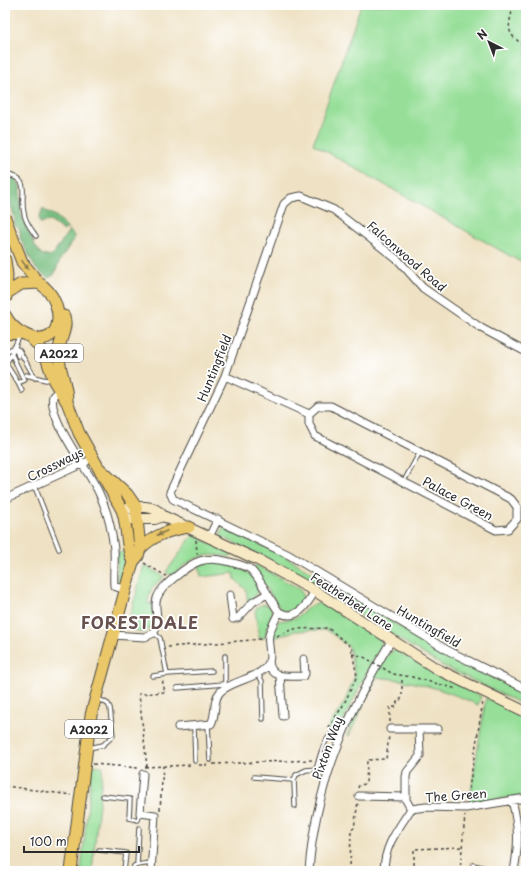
<svg xmlns="http://www.w3.org/2000/svg" width="531" height="876" viewBox="0 0 531 876" font-family="'Playpen Sans',sans-serif">
  <rect width="100%" height="100%" fill="#fff"/>
  <filter id="ink" filterUnits="userSpaceOnUse"><feTurbulence type="fractalNoise" baseFrequency=".025" numOctaves="2"/><feDisplacementMap in="SourceGraphic" scale="8" xChannelSelector="R" yChannelSelector="G"/><feConvolveMatrix kernelMatrix="1 2 1 2 8 2 1 2 1" color-interpolation-filters="sRGB"/></filter>
  <filter id="wash" filterUnits="userSpaceOnUse"><feTurbulence type="fractalNoise" baseFrequency=".012" numOctaves="4" result="noise"/><feDisplacementMap in="SourceGraphic" scale="16" xChannelSelector="R" yChannelSelector="G"/><feGaussianBlur stdDeviation="0.9" result="paint"/><feColorMatrix in="noise" values="0 0 0 0 0 0 0 0 0 0 0 0 0 0 0 0 0 1.4 0 .05"/><feComposite in="paint" operator="in"/></filter>
  <g filter="url(#wash)">
    <rect width="100%" height="100%" fill="#efe2c4"/>
    <path fill="#97df99" stroke="#618562" d="M361,5H526V265L313,144Z
      M224,527L288,558L448,656L526,693V706L441,665L282,566L220,536Z
      M193,535L232,554L231,557C201,552 194,557 172,576L166,572Z
      M124,552V564L120,585L117,581V553Z
      M215,561C231,566 258,569 258,591L248,604L246,590L235,579L234,573L201,577L199,565Z
      M144,565L164,577C154,585 148,591 148,604H153L154,625L144,633L131,629L128,623Z
      M256,565L300,589C308,604 296,614 281,610L253,568Z
      M320,603L380,639L382,647L372,662L338,731L326,730L344,703L355,676L349,647L327,630L294,631L272,639L275,627L279,621L296,618L309,607Z
      M264,604L271,607L273,614L267,627L265,638H259L255,611L257,607Z
      M395,650L435,673L481,696L478,705C442,688 415,681 376,677L349,736L347,735C354,717 378,655 395,650Z
      M486,698L526,716V795L469,804Z
      M92,765L103,766L92,871H81Z"/>
    <path fill="#79be81" stroke="#527456" d="M11,177L16,179L20,186L21,214L35,246L42,255L50,256L53,255L69,230L66,228L64,231L50,221L40,223L39,218L43,208C46,213 53,213 58,218C65,223 69,231 75,237L60,260L54,275L48,278L36,269L20,238C21,232 20,228 14,225L15,218L5,189V181Z"/>
  </g>
  <g filter="url(#ink)">
    <g fill="none" stroke-linecap="round" stroke-linejoin="round">
      <g stroke="#484642" stroke-width="5.5">
        <path id="lane" d="M5,174C33,180 19,193 24,213C25,222 31,229 36,236
          M5,352L15,347
          M12,355L24,380
          M18,356L15,346L20,335
          M6,364L18,383
          M5,365L15,348L19,350L35,378
          M26,375L46,380L52,378
          M22,391L18,383L25,380
          M404,481L420,452
          M35,487L59,549
          M154,633L160,638L167,674L212,671
          M225,656V687
          M258,674L262,681L263,719
          M153,676L167,674
          M177,688L224,684
          M208,725L210,760
          M194,726L195,761
          M89,748L103,745L113,736L110,708L108,704L97,698
          M327,775L320,772L317,766C320,756 324,738 334,732L341,736
          M254,777L294,780
          M103,796L130,799L129,818L138,820L140,813
          M295,806L294,780L296,775L306,770L319,769
          M139,828L137,865L151,863
          M99,850L126,853L124,871
          M473,865L482,867L488,871
          M133,871L134,866L138,865"/>
      </g>
      <g stroke="#484642" stroke-width="9">
        <path id="street" d="M526,352L481,328L423,288L399,261L334,210L301,196L291,198L284,204L225,376L170,492L173,499L289,555L449,651L526,689
          M225,376L309,414L318,406H331L511,499L517,507V519L508,529L496,530L315,436L309,424V414
          M59,390L53,396C47,419 89,470 99,493C107,510 112,531 114,549C115,561 113,573 114,586L125,590
          M5,499L86,462
          M209,537L218,519
          M230,595L233,619
          M233,618H238L253,602L267,594
          M112,635L145,637L154,633C161,618 153,608 157,598C160,589 168,583 175,577C194,561 205,555 230,562C237,564 244,565 250,569C261,579 270,600 279,612C296,622 307,605 315,591
          M269,662C271,680 290,676 303,676L305,674L304,659
          M280,676L283,716
          M178,727L211,724C217,714 212,701 220,692C232,680 263,678 269,662C272,654 267,643 269,635C271,626 276,619 279,612
          M390,729H438
          M143,774L140,813L155,815L151,871
          M359,796L406,797
          M512,800C519,828 519,843 514,871
          M411,809L426,807L466,808L526,798
          M309,871C315,786 347,714 391,641
          M384,871C384,846 398,829 411,809L406,800V777L407,772L420,756L419,729"/>
      </g>
      <g stroke="#484642" stroke-width="12">
        <path id="secondary" d="M122,510C137,507 153,503 163,516L258,560L315,591L437,669L526,712
          M130,519H155L163,516"/>
      </g>
      <g stroke="#484642" stroke-width="13">
        <path id="primary" d="M5,218L22,262L39,283
          M5,260L7,275L6,297
          M5,315C9,323 16,330 24,334C63,355 69,302 39,283L21,284L7,293
          M64,316C68,328 60,338 59,350C57,368 68,384 67,402
          M5,334L21,333
          M31,338L39,346L46,357L54,381L67,402L79,433L122,510C128,526 125,546 133,562
          M140,549C154,535 169,530 189,527
          M71,871L91,715L133,562L138,556L140,549L136,507L127,494L100,469"/>
      </g>
      <path stroke="#484642" stroke-width="1.5" stroke-dasharray="3 3" stroke-linecap="butt" d="M512,12C506,33 510,35 526,47
        M196,540L197,554
        M144,563L166,576
        M277,636L293,629L328,628L351,647L357,676L344,704L327,730
        M168,647L262,639
        M352,654L362,656L371,661
        M383,668L393,674L412,677L457,689
        M390,722V707H396L397,702H399L402,697V680
        M93,764L139,768
        M213,764L313,760
        M199,765H207
        M145,767L191,765
        M147,767L139,694L165,692L162,679
        M5,786L71,795
        M358,788L359,785L366,784L367,760L386,759L389,736
        M467,801L483,701
        M160,810L163,766
        M350,871L351,830L354,828L358,802
        M414,871V849L462,847
        M460,871L465,815"/>
      <use href="#lane" stroke="#fff" stroke-width="3.5"/>
      <use href="#street" stroke="#fff" stroke-width="7"/>
      <use href="#secondary" stroke="#f7e9c3" stroke-width="10"/>
      <use href="#primary" stroke="#eac769" stroke-width="11"/>
      <path stroke="#484642" stroke-width="1.5" stroke-dasharray="3 3" stroke-linecap="butt" d="M373,662L381,667"/>
    </g>
    <defs><path id="oneway-solid" d="M-6-.8H1V-3.2L6.5 0L1 3.2V.8H-6Z"/></defs>
    <g fill="#8a794a">
      <use href="#oneway-solid" transform="translate(25 265) rotate(55)"/>
      <use href="#oneway-solid" transform="translate(162 533) rotate(156)"/>
    </g>
  </g>
  <g text-anchor="middle" dominant-baseline="central" stroke-width="3.5" stroke-linejoin="round" paint-order="stroke">
    <g fill="#fff" stroke="#6b6b6b" stroke-width="1">
      <rect x="35" y="344" width="48" height="18" rx="3"/>
      <rect x="65" y="720" width="48" height="18" rx="3"/>
    </g>
    <g font-size="11" font-weight="bold" fill="#2b2b2b">
      <text x="59" y="353">A2022</text>
      <text x="89" y="729">A2022</text>
    </g>
    <g font-size="12" fill="#2b2b2b" stroke="#fff">
      <text transform="translate(407 256) rotate(41)">Falconwood Road</text>
      <text transform="translate(214 368) rotate(-68)">Huntingfield</text>
      <text transform="translate(55 464) rotate(-26)">Crossways</text>
      <text transform="translate(458 498) rotate(28)">Palace Green</text>
      <text transform="translate(352 601) rotate(33)">Featherbed Lane</text>
      <text transform="translate(429 626) rotate(30)">Huntingfield</text>
      <text transform="translate(327 748) rotate(-70)">Pixton Way</text>
      <text transform="translate(456 795) rotate(-4)">The Green</text>
    </g>
    <g font-size="16" font-weight="bold" letter-spacing="1" fill="#68524f" stroke="#fff">
      <text x="140" y="622">FORESTDALE</text>
    </g>
  </g>
  <rect width="531" height="876" fill="none" stroke="#fff" stroke-width="20"/>
  <g transform="translate(489 42) rotate(318)" stroke="#ffffff" stroke-width="3" paint-order="stroke">
  <path d="M0-3L7 15L0 10L-7 15Z" fill="#2b2b2b"/>
  <text y="-6" font-size="11" font-weight="bold" text-anchor="middle" fill="#2b2b2b">N</text>
  </g>
  <path d="M24 846v6h115v-6" fill="none" stroke="#2b2b2b" stroke-width="2"/>
  <text x="30" y="846" font-size="12" fill="#2b2b2b" stroke="#ffffff" stroke-width="3" paint-order="stroke">100 m</text>
</svg>
